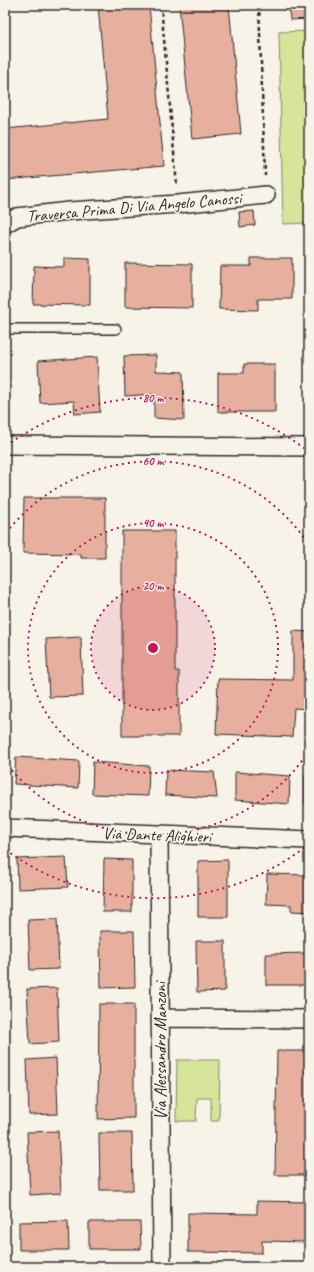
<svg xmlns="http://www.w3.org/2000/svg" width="314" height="1272" viewBox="0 0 314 1272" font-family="Caveat,sans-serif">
  <rect width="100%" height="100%" fill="#f7f3e8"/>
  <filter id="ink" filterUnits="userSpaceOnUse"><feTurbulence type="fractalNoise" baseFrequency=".025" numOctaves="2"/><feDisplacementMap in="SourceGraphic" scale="8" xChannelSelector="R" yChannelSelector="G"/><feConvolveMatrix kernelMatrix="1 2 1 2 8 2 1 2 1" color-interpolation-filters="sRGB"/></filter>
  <g filter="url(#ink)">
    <path fill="#d6e599" stroke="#808862" d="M309,31V223L283,224L279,32Z
      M177,1060H220L219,1121H211V1098H197L196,1121H176Z"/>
    <path fill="#e7b09e" stroke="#2b2b2b" d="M98,5H149L164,166L5,180V129L108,119Z
      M179,5H229L241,134L192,139Z
      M289,5H309V19L290,20Z
      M254,211L255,225L240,227L239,212Z
      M64,258L90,259V305L33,304L34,266L64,267Z
      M251,258H292V299H258V310L219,309L220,266H251Z
      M125,263L192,264V308L125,307Z
      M156,355V371L183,372L184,420L154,418V394L125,396L124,356Z
      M97,357L100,412L75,414L74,401L40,403L38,361Z
      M244,364H275V412H218V373H244Z
      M24,498H105V558H81V554L23,553Z
      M122,531H175V671H179V736H122Z
      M293,631L309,632V709L294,708L292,737L216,734L218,679L293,680Z
      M81,637L83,696L49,697L46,639Z
      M16,757L79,761L78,788L14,784Z
      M93,762L149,766L148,796L92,794Z
      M166,770L214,772L217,798L165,795Z
      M235,772L290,776L289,804L235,800Z
      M305,775H309V805H305Z
      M66,857L68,887L18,889L17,859Z
      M104,859L132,860V912H103Z
      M228,860V917H198V861Z
      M267,874L309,875V912L291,911V905L266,904Z
      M57,919L59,969L30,970L28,920Z
      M100,931H134L135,987L101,988Z
      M196,941H225V991L197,992Z
      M309,953V985H266V954Z
      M57,988L59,1042L30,1044L27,989Z
      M99,1004H134V1118L98,1119Z
      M277,1051H309V1175H275Z
      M56,1058L58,1114L29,1115L27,1060Z
      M58,1131L61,1193L30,1195L27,1132Z
      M99,1133H132L133,1190H100Z
      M257,1201L309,1202V1242L262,1241V1253L188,1252V1213L257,1214Z
      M68,1221L69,1250H19V1222Z
      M89,1222H140L141,1249H89Z"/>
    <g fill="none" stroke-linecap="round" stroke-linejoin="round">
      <g stroke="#2b2b2b" stroke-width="12">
        <path id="lane" d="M5,329H116"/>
      </g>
      <g stroke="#2b2b2b" stroke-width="20">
        <path id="street" d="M5,224L17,217L69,211L178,204L266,195
          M5,445L309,447
          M5,828L309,840
          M159,835L162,1267
          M160,1018L309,1019"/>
      </g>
      <path stroke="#2b2b2b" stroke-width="2.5" stroke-dasharray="4 3" stroke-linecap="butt" d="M161,5L177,186
        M259,5L265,176"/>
      <use href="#lane" stroke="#f7f3e8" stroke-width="9"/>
      <use href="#street" stroke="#f7f3e8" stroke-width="17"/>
    </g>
  </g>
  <circle cx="153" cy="648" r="62" fill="#c2185b" fill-opacity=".12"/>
  <g fill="none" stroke="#c2185b" stroke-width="2" stroke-dasharray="2 4">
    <circle cx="153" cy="648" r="62"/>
    <circle cx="153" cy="648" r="125"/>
    <path d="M309 751A187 187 0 0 1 6 763M6 533A187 187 0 0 1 309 545"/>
    <path d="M309 844A250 250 0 0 1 6 850M6 446A250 250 0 0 1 309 452"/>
  </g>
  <g text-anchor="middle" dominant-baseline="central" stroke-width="3" stroke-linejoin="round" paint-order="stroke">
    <g font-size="17" fill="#2b2b2b" stroke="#f7f3e8">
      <text transform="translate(134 207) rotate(-5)">Traversa Prima Di Via Angelo Canossi</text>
      <text transform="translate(157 835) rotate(2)">Via Dante Alighieri</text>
      <text transform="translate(160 1051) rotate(-90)">Via Alessandro Manzoni</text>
    </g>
  </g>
  <circle cx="153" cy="648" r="6" fill="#c2185b" stroke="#f7f3e8" stroke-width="2"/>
  <g font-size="12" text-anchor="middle" font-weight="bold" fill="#c2185b" stroke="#f7f3e8" stroke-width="3" stroke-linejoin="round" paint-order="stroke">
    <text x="153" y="402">80 m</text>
    <text x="153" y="465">60 m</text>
    <text x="153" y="527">40 m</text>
    <text x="153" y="590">20 m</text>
  </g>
  <rect width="314" height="1272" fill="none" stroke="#f7f3e8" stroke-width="20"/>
  <rect x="10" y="10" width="294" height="1252" fill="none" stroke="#2b2b2b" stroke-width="1.5" filter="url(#ink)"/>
</svg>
